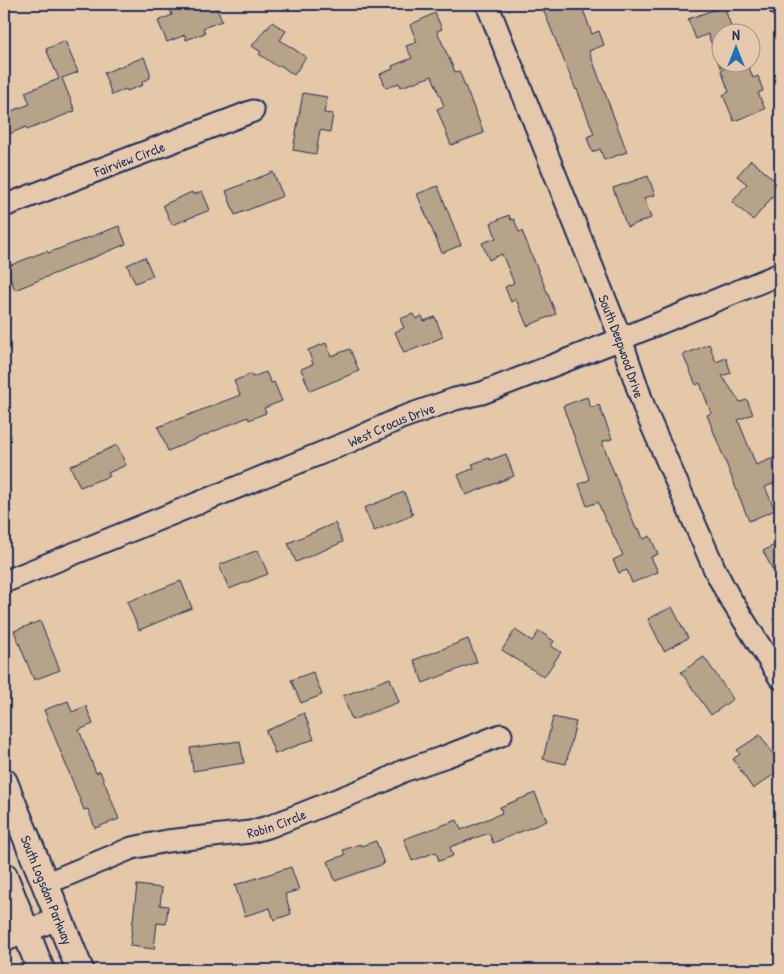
<svg xmlns="http://www.w3.org/2000/svg" width="784" height="974" viewBox="0 0 784 974" font-family="'Patrick Hand',sans-serif">
  <rect width="100%" height="100%" fill="#e5c8a8"/>
  <filter id="ink" filterUnits="userSpaceOnUse"><feTurbulence type="fractalNoise" baseFrequency=".02" numOctaves="2"/><feDisplacementMap in="SourceGraphic" scale="10" xChannelSelector="R" yChannelSelector="G"/><feConvolveMatrix kernelMatrix="1 2 1 2 8 2 1 2 1" color-interpolation-filters="sRGB"/></filter>
  <g filter="url(#ink)">
    <path fill="#b7a38a" stroke="#1b2f5e" d="M179,4H215L222,21L203,28L205,33L186,40L185,35L167,42L158,21L172,15L169,7Z
      M541,4H581L592,34L599,31L604,45L589,51L627,152L604,160L600,149L592,152L587,137L594,134L577,89L576,90Z
      M724,6L733,32H722V67H720L708,34L696,39L688,19Z
      M435,13L442,29L437,31L455,72L459,71L484,133L451,145L437,109L444,106L432,76L401,87L399,83L386,88L380,74L393,69L392,66L412,58L406,46L417,42L410,25Z
      M272,22L286,31L280,40L306,57L294,75L280,65L278,67L259,54L261,52L252,46L266,28L267,29Z
      M65,41L78,72L62,78L75,111L27,130L26,127L4,136V114L30,104L25,92L59,79L46,49Z
      M144,57L150,72V78L142,82L143,85L127,91L126,89L112,95L104,73Z
      M740,62H747L753,78L758,76L763,91L758,93L765,109L734,121L723,95L729,92L721,70Z
      M303,93L327,97L324,113L333,114L330,132L320,130L316,154L293,150Z
      M751,160L780,185V188L753,220L732,202L747,184L737,176Z
      M273,172L283,196L235,215L226,191Z
      M648,176L655,195L644,198L651,218L627,227L613,188Z
      M438,186L461,245L442,253L417,194Z
      M202,191L210,210L172,225L163,205L192,192L193,195Z
      M509,215L511,220L514,219L519,232L522,231L556,314L527,326L516,299L511,302L505,287L514,283L502,254L489,260L482,243L496,238L491,223Z
      M119,226L126,244L15,290L6,267L36,255L47,251L48,253Z
      M145,257L153,276L135,283L127,265Z
      M413,314L416,319L422,316L424,321L435,317L443,337L433,341V342L404,353L395,332L404,328L400,319Z
      M326,343L331,356L350,349L359,371L310,391L301,369L313,364L308,350Z
      M709,344L716,362L726,358L731,373L722,376L740,402L747,400L753,414L738,420L756,465L776,457L780,466V481L765,487L775,510L749,521L707,415L711,413L700,383L696,385L683,355Z
      M266,372L271,383L274,382L282,401L264,408L266,413L249,420L248,417L168,451L158,427L240,395L234,381L251,374L252,377Z
      M587,397L591,408L599,405L612,439L602,442L636,529L639,528L643,539L650,536L658,554L651,557L658,572L632,583L627,570L619,573L613,560L623,555L607,522H606L598,502L587,506L579,484L589,480L588,475L563,406Z
      M117,445L126,465L108,473L110,476L80,487L70,466Z
      M506,454L514,476L466,495L458,475L474,468L472,464L489,458L490,460Z
      M404,492L413,515L374,531L364,508Z
      M335,523L343,542L296,562L288,543Z
      M780,542V584L763,551Z
      M258,550L268,574L229,589L219,565Z
      M181,581L192,608L139,630L127,602Z
      M672,607L688,638L664,651L648,619Z
      M40,621L60,670L34,680L14,631Z
      M515,630L532,641L539,631L554,641L551,646L561,652L544,677L502,650Z
      M468,639L477,662L423,683L414,660Z
      M704,657L733,699L711,715L681,672Z
      M313,672L322,695L301,703L291,680Z
      M390,678L399,702L352,720L343,696Z
      M68,701L72,712L86,706L93,724L79,730L96,773L100,771L119,819L95,828L88,809L84,810L44,710Z
      M304,713L314,739L275,754L266,731Z
      M553,717L576,722L566,764L543,759Z
      M760,735L780,764V770L753,789L733,759L740,754L737,750Z
      M240,741L244,763L193,771L190,748Z
      M535,793L547,821L493,843L489,833L450,847L453,856L439,861L436,852L412,861L404,839L457,820L461,830L502,813L500,807Z
      M376,841L384,864L335,881L328,861L345,855L343,850L360,844L361,846Z
      M291,867L299,890L285,894L291,914L274,920L270,908L245,916L235,885Z
      M137,885L162,888L160,905L168,906L166,924L157,923L154,949L130,946Z"/>
    <g fill="none" stroke-linecap="round" stroke-linejoin="round">
      <g stroke="#1b2f5e" stroke-width="25">
        <g id="minor">
          <path id="s1" d="M487,4L621,339L645,410L715,570L728,595L780,678"/>
          <path d="M779,4L780,6"/>
          <path id="s2" d="M4,206L253,111"/>
          <path id="s3" d="M4,582L351,441L401,418L455,399L482,393L621,339L780,274"/>
          <path id="s4" d="M45,884L132,848L167,841L250,832L271,826L384,781L403,771L447,756L501,735"/>
          <path d="M4,941L59,918"/>
        </g>
      </g>
      <g stroke="#1b2f5e" stroke-width="30">
        <g id="major">
          <path id="s5" d="M4,782L80,970"/>
          <path d="M4,876L41,970"/>
        </g>
      </g>
      <use href="#minor" stroke="#e6c9ad" stroke-width="21"/>
      <use href="#major" stroke="#e6c9ad" stroke-width="26"/>
    </g>
  </g>
  <g text-anchor="middle" dominant-baseline="central" stroke-width="4.5" stroke-linejoin="round" paint-order="stroke">
    <g font-size="14" fill="#1b2f5e" stroke="#e6c9ad">
      <text stroke="none"><textPath href="#s2" startOffset="134">Fairview Circle</textPath></text>
      <text stroke="none"><textPath href="#s1" startOffset="368">South Deepwood Drive</textPath></text>
      <text stroke="none"><textPath href="#s3" startOffset="418">West Crocus Drive</textPath></text>
      <text stroke="none"><textPath href="#s4" startOffset="241">Robin Circle</textPath></text>
      <text stroke="none"><textPath href="#s5" startOffset="116">South Logsdon Parkway</textPath></text>
    </g>
  </g>
  <rect width="784" height="974" fill="none" stroke="#e6c9ad" stroke-width="20"/>
  <rect x="10" y="10" width="764" height="954" fill="none" stroke="#1b2f5e" stroke-width="2" filter="url(#ink)"/>
  <g transform="translate(736 48)"><circle r="24" fill="#e6c9ad" stroke="#958b8d"/>
  <path d="M0-4L9 19L0 12L-9 19Z" fill="#1f6fb2"/>
  <text y="-8" font-size="14" font-weight="bold" text-anchor="middle" fill="#1b2f5e">N</text>
  </g>
</svg>
